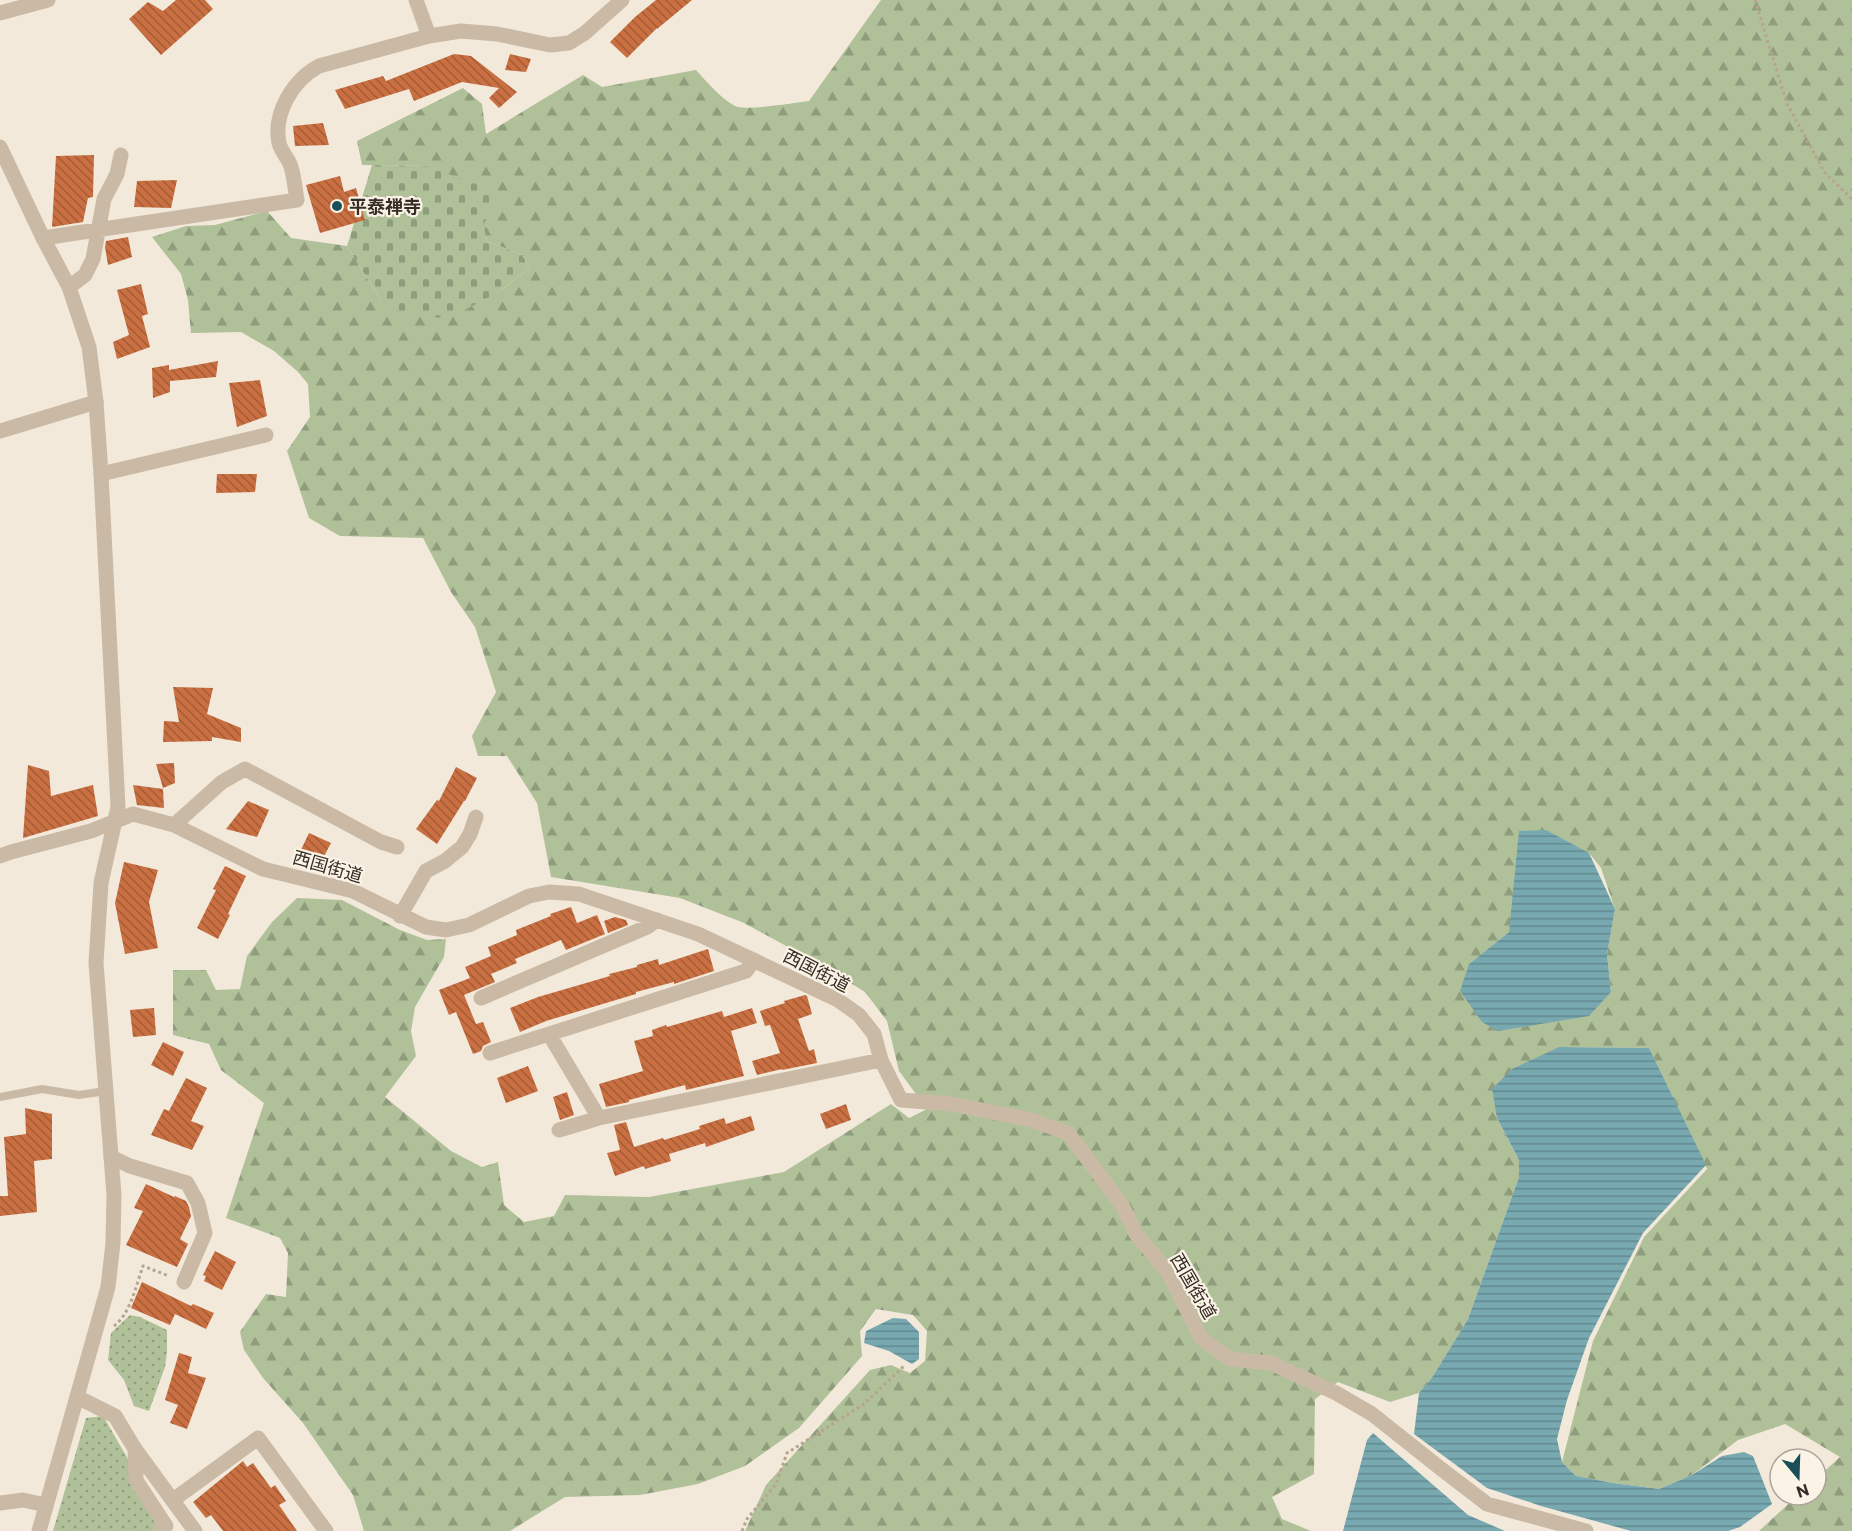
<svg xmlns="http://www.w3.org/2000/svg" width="1852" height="1531" viewBox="0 0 1852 1531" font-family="Commissioner,'Noto Sans JP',sans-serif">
  <defs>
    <pattern id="grass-dots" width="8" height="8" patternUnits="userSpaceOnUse" patternTransform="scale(1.5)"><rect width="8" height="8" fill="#b0c199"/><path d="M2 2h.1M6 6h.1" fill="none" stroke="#909d7d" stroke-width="1.8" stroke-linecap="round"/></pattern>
    <pattern id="forest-firs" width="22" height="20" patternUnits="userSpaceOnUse" patternTransform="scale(1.5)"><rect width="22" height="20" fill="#b0c199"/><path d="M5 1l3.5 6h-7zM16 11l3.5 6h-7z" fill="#909d7d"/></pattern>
    <pattern id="cemetery-stones" width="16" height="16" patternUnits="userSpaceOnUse" patternTransform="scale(1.5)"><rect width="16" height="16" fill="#b0c199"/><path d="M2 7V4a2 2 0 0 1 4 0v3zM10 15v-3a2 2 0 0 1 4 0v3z" fill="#909d7d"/></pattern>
    <pattern id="water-rules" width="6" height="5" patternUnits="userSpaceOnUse" patternTransform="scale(1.5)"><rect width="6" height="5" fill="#78a8b0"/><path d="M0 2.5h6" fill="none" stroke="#63898f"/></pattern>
    <pattern id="building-back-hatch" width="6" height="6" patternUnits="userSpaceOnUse" patternTransform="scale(1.5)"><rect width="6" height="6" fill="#c96f41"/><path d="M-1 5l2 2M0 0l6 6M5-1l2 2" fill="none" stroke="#a45c36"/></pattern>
  </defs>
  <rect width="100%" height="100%" fill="#f2e9da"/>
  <path fill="url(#grass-dots)" d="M130,1315L140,1317L167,1330V1352L165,1367L149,1411L134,1406L124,1380L108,1360L111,1333Z
    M103,1416L128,1459L133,1489L157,1517L158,1526L152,1531H53L86,1418Z"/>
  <path fill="url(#forest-firs)" fill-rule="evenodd" d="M881,0H1852V1531H1759L1798,1495H1816V1479L1840,1457L1785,1424L1738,1440L1692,1475L1659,1489L1613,1483L1576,1476L1562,1462L1593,1341L1644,1237L1707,1169L1649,1048L1559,1047L1497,1118L1519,1160V1177L1468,1319L1433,1376L1419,1393L1390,1402L1338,1382L1315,1399L1314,1474L1272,1497L1282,1519L1311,1531H745L766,1485L870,1370L891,1365L910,1373L925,1361L927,1331L913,1315L876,1309L860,1331L862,1356L799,1428L745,1466L698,1484L640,1495L565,1497L510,1531H364L353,1495L303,1423L263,1378L244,1350L240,1332L266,1294L286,1297L288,1253L280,1238L226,1218L264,1103L221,1070L209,1044L173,1035V970H206L216,990L240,989L247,956L272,922L297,898L342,900L400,930L427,940L446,939L444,957L415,1007L411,1031L416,1056L385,1097L451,1151L482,1167L498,1162L504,1205L524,1222L554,1216L565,1195L649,1197L784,1172L891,1104L909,1118L927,1109L899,1071L887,1021L865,992L821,965L744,923L680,898L551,877L537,803L507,756H478L472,736L496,692L475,627L451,592L423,538L340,536L309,518L287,451L310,417L308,384L298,372L274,351L241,332L191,333L188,300L181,274L152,237L186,226L215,225L267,211L291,238L347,246L382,302L497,293L530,268L522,255L487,241L482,225L426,166L362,165L357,141L463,88L482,104L486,134L583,75L602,87L696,70C705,80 725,103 738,107C752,110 793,103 809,101ZM1589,853L1601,868L1615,909L1607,954L1611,992L1469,964L1509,932Z"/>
  <path fill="url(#cemetery-stones)" d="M372,165L426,166L482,186L496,207L483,224L487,241L522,255L530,268L497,293L451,317L423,318L382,302L347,246Z"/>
  <path fill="url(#water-rules)" d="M1546,830L1589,853L1615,909L1607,954L1611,992L1589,1016L1498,1031L1482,1022L1460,991L1469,964L1509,932L1519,831Z
    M1559,1047L1649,1048L1706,1165L1643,1233L1589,1338L1567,1400L1557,1439L1562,1462L1576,1476L1613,1483L1659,1489L1692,1475L1722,1456L1744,1452L1753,1456L1772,1504L1740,1527L1728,1531H1631L1541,1506L1487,1488L1414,1434L1419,1393L1433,1376L1468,1319L1519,1177V1160L1497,1118L1492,1089L1512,1069Z
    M893,1318L906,1319L919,1332V1359L912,1364L889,1351L864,1343L866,1331Z
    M1373,1433L1468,1515L1505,1531H1343L1367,1440Z"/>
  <path fill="url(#building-back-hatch)" d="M176,0H205L213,9L161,55L129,19L148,2L163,11Z
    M656,0H692L657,29V28L627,58L610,42L635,17Z
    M454,54L471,56L517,92L499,108L489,98L499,88L462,82L414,101L409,89L345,109L335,90L383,76L386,81Z
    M510,54L531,59L526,72L505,70Z
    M323,123L329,145L295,146L293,126Z
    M94,155L93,197L88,198L83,222L52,227L56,156Z
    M340,176L344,192L356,188L365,220L320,233L306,185Z
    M177,180L171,208L134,207L137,181Z
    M128,237L132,257L108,265L105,247L106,241Z
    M141,284L148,314L142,316L150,347L117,359L113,342L129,335L117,290Z
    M218,361L216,377L170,381V392L153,398L152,368L169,365V370Z
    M260,380L267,416L237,427L229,383Z
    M217,474H257L255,492L216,493Z
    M173,687L213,688L207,714L241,728V742L212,737V741L163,742L164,721L179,722Z
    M174,763L175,783L163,788L156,764Z
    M28,765L49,771L51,796L93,785L98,816L23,838Z
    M456,767L477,778L465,801H464L437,844L416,829L437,800L439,801Z
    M133,785L163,789L164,808L137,805Z
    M248,801L269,810L257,837L226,829Z
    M309,833L331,843L319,866L298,856Z
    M124,862L158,870L149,902L158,948L125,954L115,903Z
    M225,866L246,876L228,914L230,915L218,939L197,928L216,890L213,889Z
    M571,907L577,923L597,915L605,934L566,950L561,940L515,959L517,963L491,974L495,982L464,995L476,1024L483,1022L491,1042L483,1046L481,1051L473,1054L456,1012L449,1015L439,990L470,978L465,967L491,956L488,947L517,935L516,930L551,916L550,914Z
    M615,917L626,920L628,925L608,933L604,921Z
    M708,949L714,971L674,984V982L636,992V994L546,1021L520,1032L510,1008L538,997L610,976L609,974L637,967V965L658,959L659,965Z
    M805,995L807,996L812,1014L798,1019L809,1051L814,1049L817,1063L782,1070V1069L757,1075L752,1061L780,1053L770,1025L765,1026L760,1011L785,1003L784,1001Z
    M154,1008L156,1035L133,1037L130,1010Z
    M752,1008L757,1023L731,1031L744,1076L686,1090L685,1085L629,1100V1102L606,1107L599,1084L643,1071L634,1041L653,1036L652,1030L666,1025L667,1027L722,1011L724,1017Z
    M163,1042L184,1052L173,1076L151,1065Z
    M528,1066L538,1091L506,1103L497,1078Z
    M186,1078L207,1088L191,1121L204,1126L192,1150L151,1135L164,1109L169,1111Z
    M567,1092L574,1115L560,1120L553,1097Z
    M846,1104L851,1120L826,1129L820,1114Z
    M25,1108L52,1114V1159L34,1161L37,1212L0,1216V1196H8L4,1137L26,1134Z
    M751,1116L755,1130L706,1147L705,1143L669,1154L671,1161L645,1169L644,1166L615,1176L607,1153L620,1150L614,1125L626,1122L634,1147L663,1138L664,1140L700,1129L699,1126L724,1118L726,1124Z
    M146,1184L174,1197L175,1196L186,1201L189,1207L191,1216L180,1239L188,1244L177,1267L126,1245L143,1211L134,1208Z
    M215,1251L236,1262L222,1290L204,1281L206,1276L203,1275Z
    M142,1282L191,1306L193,1304L214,1313L206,1329L175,1314L170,1325L131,1308Z
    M179,1353L192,1357L188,1373L206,1378L187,1429L170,1423L178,1405L165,1400Z
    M243,1461L247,1467L253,1463L271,1488L275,1485L286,1501L279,1505L297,1531H223L211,1515L206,1518L193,1502Z"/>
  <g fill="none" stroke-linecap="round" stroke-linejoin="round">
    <path stroke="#b6a490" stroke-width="3" stroke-dasharray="3 3" stroke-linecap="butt" d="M1755,0L1787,104L1825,173L1852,199
      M114,1326C131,1313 136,1285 143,1266L169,1276
      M742,1531L747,1519L776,1484L787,1453L864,1404L904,1366"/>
    <path stroke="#cabaa5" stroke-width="8" d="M0,1097L42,1089L79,1095L106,1091"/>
    <path stroke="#cabaa5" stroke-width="15" d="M416,0L429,36
      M0,13L48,0
      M43,238L297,200C295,189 294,174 290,164C287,157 281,151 279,143C273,113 293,80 319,66L429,36L461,31L497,34L550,45L569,43L585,33L622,0
      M69,287L85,275L93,259L104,199L117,174L121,155
      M0,431L96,402
      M101,474L266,435
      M174,825L222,782L245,769L381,842L397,847
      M0,856L11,852L91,831L133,814L174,825L263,869L353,891L426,927L446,930L469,925L529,896L549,892L579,894L698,934L838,1000L859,1015L874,1034L881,1060L901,1100L951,1104L1028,1119L1068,1133L1122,1205L1136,1234L1168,1272L1201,1338L1230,1359L1271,1363L1336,1393L1372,1414L1440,1468L1487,1504L1586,1531
      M400,916L426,871L445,861L462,847L470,834L476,817
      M481,998L647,927L657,920
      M549,1034L599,1118
      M490,1053L746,971L754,960
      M559,1130L599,1118L881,1060
      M111,1157L130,1166L187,1183L198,1203L205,1233L184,1282
      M77,1397L115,1416L135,1449L195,1531
      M135,1449L136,1480L166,1526L160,1531
      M173,1500L258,1438L326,1531
      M0,1503L23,1500L46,1505"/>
    <path stroke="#cabaa5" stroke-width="15" d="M0,147L43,238L69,287L89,347L96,402L101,474L118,807L101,883L96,963L114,1195L113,1243L108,1287L39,1531"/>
  </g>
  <circle fill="#1b4f58" stroke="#faf3e6" stroke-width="2" cx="337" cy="206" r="6"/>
  <g text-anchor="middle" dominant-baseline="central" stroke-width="4.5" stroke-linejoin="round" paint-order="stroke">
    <g font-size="18" font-weight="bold" fill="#362d27" stroke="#faf3e6" text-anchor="start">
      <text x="349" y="206">平泰禅寺</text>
    </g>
    <g font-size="18" fill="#362d27" stroke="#faf3e6">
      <text transform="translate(328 866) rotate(16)">西国街道</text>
      <text transform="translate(817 970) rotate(27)">西国街道</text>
      <text transform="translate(1194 1286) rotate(60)">西国街道</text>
    </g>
  </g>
  <g transform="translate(1798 1477) rotate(161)"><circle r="28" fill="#faf3e6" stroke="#aca49a" stroke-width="1.5"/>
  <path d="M0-4.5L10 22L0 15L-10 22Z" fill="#1b4f58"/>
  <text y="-9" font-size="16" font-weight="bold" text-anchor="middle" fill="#362d27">N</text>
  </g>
</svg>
